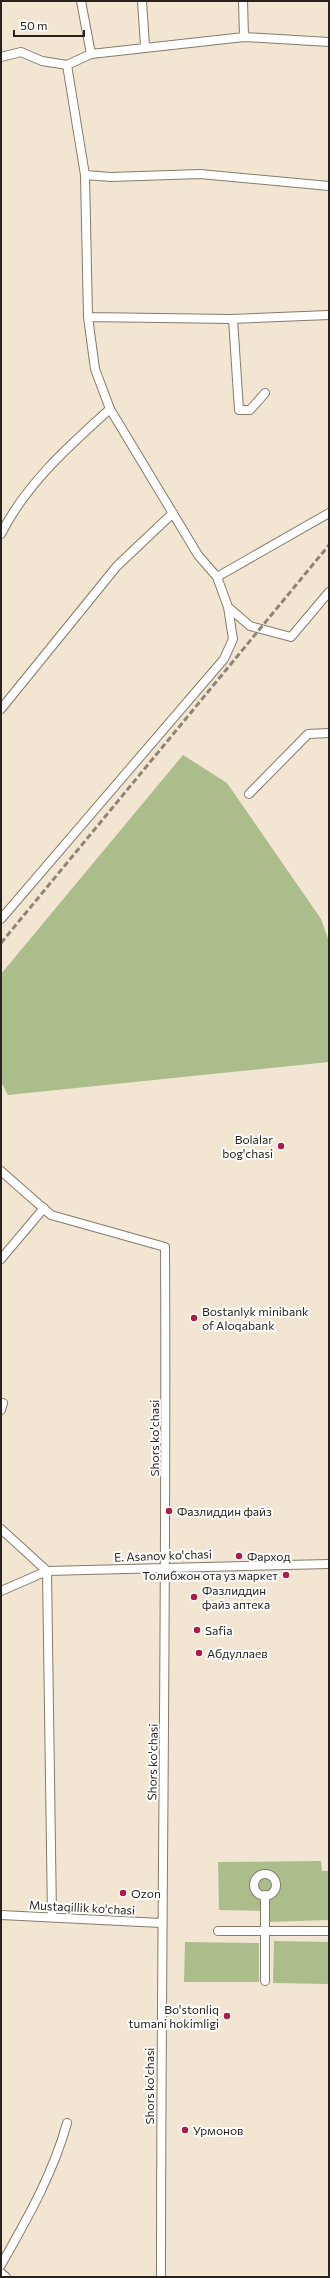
<svg xmlns="http://www.w3.org/2000/svg" width="330" height="2278" viewBox="0 0 330 2278" font-family="Commissioner,sans-serif">
  <rect width="100%" height="100%" fill="#f2e5d2"/>
  <path fill="#acbd8c" d="M183,755L227,783L321,919L329,941V1062L8,1095L1,1082V974Z
    M321,1861L322,1871H329V1920L269,1922L268,1911L219,1910L218,1862Z
    M274,1941L329,1942V1984L273,1983Z
    M185,1942L259,1943V1982H184Z"/>
  <g fill="none" stroke-linecap="round" stroke-linejoin="round">
    <g stroke="#867b69" stroke-width="10">
      <path id="street" d="M81,1L91,54
        M142,1L145,46
        M243,1L244,37
        M1,57L21,52L42,61L67,65L91,54L244,37L329,42
        M85,175L111,177L200,174L329,186
        M88,317L231,319L329,315
        M233,319L239,410H250L265,393
        M1,534C26,484 69,446 110,409
        M217,577L329,513
        M228,607L250,626L291,637L329,592
        M1,709L117,566L173,513
        M249,794L308,734L329,733
        M1,919L224,659L233,639L228,607L217,577L198,555L110,409L95,369L88,317L85,175L67,65
        M1,1171L51,1215L165,1247C167,1590 161,1934 161,2277
        M1,1259L44,1208
        M1,1410L3,1403
        M1,1529L47,1571L52,1917
        M1,1591L47,1571L329,1564
        M254 1885a11 11 0 1 1 22 0a11 11 0 1 1-22 0Z
        M265,1895V1981
        M1,1915L161,1923
        M218,1931H329
        M1,2265C27,2219 53,2174 67,2123
        M1,2273L6,2277"/>
    </g>
    <use href="#street" stroke="#fff" stroke-width="8"/>
    <path stroke="#8e8578" stroke-width="3" stroke-dasharray="6 3" stroke-linecap="butt" d="M1,943L329,545"/>
  </g>
  <g fill="#ad1b4a" stroke="#fff" stroke-width="1.5">
    <circle cx="281" cy="1146" r="4"/>
    <circle cx="194" cy="1318" r="4"/>
    <circle cx="169" cy="1511" r="4"/>
    <circle cx="239" cy="1556" r="4"/>
    <circle cx="286" cy="1575" r="4"/>
    <circle cx="194" cy="1597" r="4"/>
    <circle cx="197" cy="1630" r="4"/>
    <circle cx="199" cy="1653" r="4"/>
    <circle cx="123" cy="1893" r="4"/>
    <circle cx="227" cy="2016" r="4"/>
    <circle cx="185" cy="2130" r="4"/>
  </g>
  <g text-anchor="middle" dominant-baseline="central" stroke-width="4" stroke-linejoin="round" paint-order="stroke">
    <g font-size="12" fill="#28231c" stroke="#fff" text-anchor="start">
      <text x="273" y="1139" text-anchor="end">Bolalar<tspan x="273" dy="14">bog'chasi</tspan></text>
      <text x="202" y="1311">Bostanlyk minibank<tspan x="202" dy="14">of Aloqabank</tspan></text>
      <text x="177" y="1511">Фазлиддин файз</text>
      <text x="247" y="1556">Фарход</text>
      <text x="278" y="1575" text-anchor="end">Толибжон ота уз маркет</text>
      <text x="202" y="1590">Фазлиддин<tspan x="202" dy="14">файз аптека</tspan></text>
      <text x="205" y="1630">Safia</text>
      <text x="207" y="1653">Абдуллаев</text>
      <text x="131" y="1893">Ozon</text>
      <text x="219" y="2009" text-anchor="end">Bo'stonliq<tspan x="219" dy="14">tumani hokimligi</tspan></text>
      <text x="193" y="2130">Урмонов</text>
    </g>
    <g font-size="12" fill="#28231c" stroke="#fff">
      <text transform="translate(154 1438) rotate(-90)">Shors ko'chasi</text>
      <text transform="translate(163 1555) rotate(-2)">E. Asanov ko'chasi</text>
      <text transform="translate(152 1762) rotate(-89)">Shors ko'chasi</text>
      <text transform="translate(82 1907) rotate(3)">Mustaqillik ko'chasi</text>
      <text transform="translate(149 2086) rotate(-90)">Shors ko'chasi</text>
    </g>
  </g>
  <rect width="330" height="2278" fill="none" stroke="#28231c" stroke-width="4"/>
  <path d="M14 30v6h70v-6" fill="none" stroke="#28231c" stroke-width="2"/>
  <text x="20" y="30" font-size="12" fill="#28231c" stroke="#ffffff" stroke-width="3" paint-order="stroke">50 m</text>
</svg>
